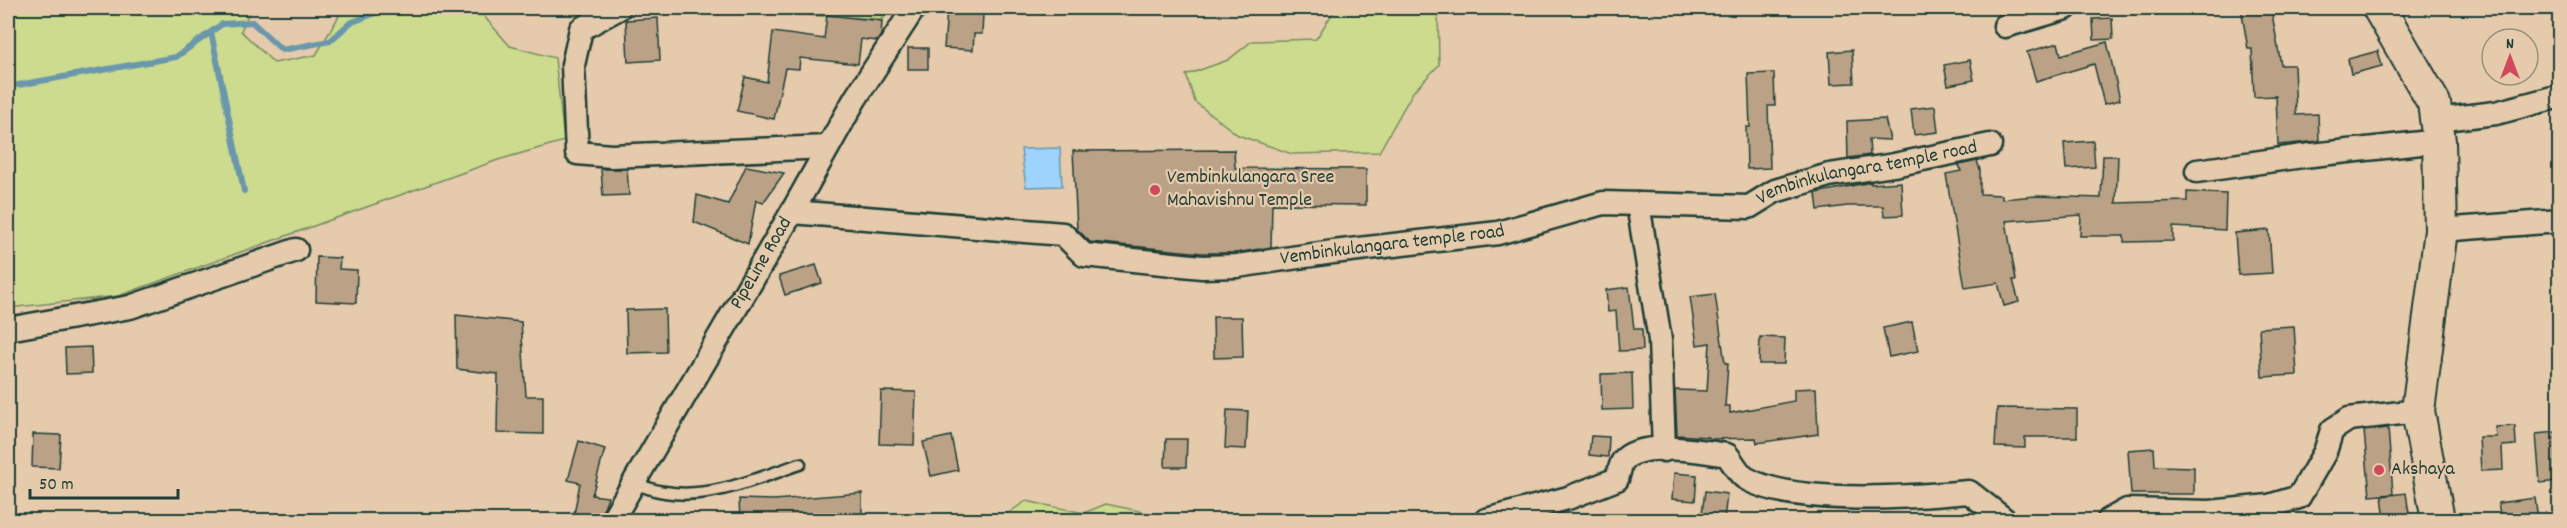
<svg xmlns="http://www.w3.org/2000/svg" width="2567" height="528" viewBox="0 0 2567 528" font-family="Dekko,sans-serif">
  <rect width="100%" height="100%" fill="#e5caac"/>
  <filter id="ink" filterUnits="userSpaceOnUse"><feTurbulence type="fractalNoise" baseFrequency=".0167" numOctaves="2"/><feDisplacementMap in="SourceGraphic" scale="12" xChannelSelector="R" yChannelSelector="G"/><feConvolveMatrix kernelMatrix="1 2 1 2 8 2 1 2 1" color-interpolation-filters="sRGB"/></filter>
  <g filter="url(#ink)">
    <path fill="#ccdb8e" stroke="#768c61" stroke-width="1.5" d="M8,8H251L241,31L274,63L316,55L339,16L340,8H481V13L510,46L555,58L564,141L498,160L118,296L8,308Z
      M776,8H890L883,19L781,14Z
      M1336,8H1438L1439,65L1413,92L1379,152L1292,154L1238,135L1195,102L1186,75L1228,60L1252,41L1316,39Z
      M1026,501L1084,513L1106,504L1182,520H959L960,512L1004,516Z"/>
    <path fill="#9dd3fc" stroke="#6b97ac" stroke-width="1.5" d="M1060,148L1062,186L1026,187L1021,149Z"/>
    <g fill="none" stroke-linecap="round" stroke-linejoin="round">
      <path stroke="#6b97ac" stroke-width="6" d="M211,32L244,191
        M18,85L176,57L222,24L252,22L282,50L330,41L350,23L388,8"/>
    </g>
    <path fill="#bba287" stroke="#1f3d34" stroke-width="1.5" d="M2241,8H2271L2281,65H2294L2296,115L2318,114L2319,141L2278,145L2276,96L2254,97L2252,49H2248Z
      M947,10L983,13L982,34H974L973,50L944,48Z
      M827,15L882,21L881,35L877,41L861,39L858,64L800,58L799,69L785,68L774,119L737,111L745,77L767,82L773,32L824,39Z
      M658,18L660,60L628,62L626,20Z
      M2112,18L2113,39L2094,40L2093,19Z
      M2107,42L2120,100L2104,104L2094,64L2036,81L2027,52L2058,43L2061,55Z
      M908,48H928V69H908Z
      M1852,50L1854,83L1831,84L1829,52Z
      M2378,51L2382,66L2351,74L2348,59Z
      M1970,60L1974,80L1948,85L1944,65Z
      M1774,73L1775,106H1768L1770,168L1747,169L1746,127H1750L1748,74Z
      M1935,106L1938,132L1914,135L1911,109Z
      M1885,119L1890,140L1869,139L1870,155L1848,158L1847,121Z
      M2093,141L2095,167L2066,169L2064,143Z
      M1234,150L1235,168L1366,169V205L1272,204L1271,247L1236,253H1202L1090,242L1077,229L1073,151Z
      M2103,156H2118L2116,203L2187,201V192L2226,194L2225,230L2173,227V241L2124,242V236H2080L2081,215L2006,221L2016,280H2013L2019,302L2004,306L1998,283L1965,288L1946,174L1961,171L1959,165L1977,161L1980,170V194L2002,195V199L2036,196L2101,198Z
      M746,166L784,173L763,203L756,200L748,244L694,222L697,195L728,204Z
      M601,169H627L629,195L603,196Z
      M1871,182V184L1901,182L1903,215L1884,216L1883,206H1847L1818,210L1816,193Z
      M2269,230L2272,273L2238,275L2235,233Z
      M317,257L340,258L339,269L357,270L356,303L316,301Z
      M816,265L822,283L785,295L779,276Z
      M1629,287L1634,329H1642L1643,350L1619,351L1616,311L1608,312L1606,290Z
      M1715,294L1725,363H1728L1725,406H1730V413L1794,401V389L1816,388L1818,434L1757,443L1756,438L1711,439L1708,437L1677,435L1675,390L1707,391L1710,343L1697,345L1690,297Z
      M665,309L666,352L627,353L626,310Z
      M456,315L521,322L526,396H543V434L497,433L498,374L457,369Z
      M1213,317H1242L1243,357L1214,358Z
      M1912,322L1918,351L1889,357L1883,328Z
      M2294,326L2297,375L2262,377L2259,328Z
      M1760,337L1785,338L1784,364H1759Z
      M91,347L92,373L66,374L65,348Z
      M1632,373L1633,409L1602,410L1601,374Z
      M881,391L916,392L914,445L879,444Z
      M1997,408L2077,409V437H2025V448L1995,447Z
      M1227,410L1248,411L1246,449L1225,448Z
      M2515,426L2516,445L2502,446L2503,470L2481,471L2479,437H2496L2495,427Z
      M2388,428L2393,494L2370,496L2364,431Z
      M2557,432L2559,481L2540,483L2536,434Z
      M33,434L61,435L59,468L32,467Z
      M951,436L958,470L931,476L923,442Z
      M1591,436L1609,437L1608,457L1589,455Z
      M1166,439H1187L1186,467H1165Z
      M579,441L605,449L592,495L608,497L599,520L573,519L580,483L568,480Z
      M2154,448L2155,466L2194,467V494H2131L2128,450Z
      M1674,473L1697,475L1695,501L1672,499Z
      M1705,491L1727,494L1724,520H1701Z
      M862,493V520H740L739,499L774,500Z
      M2406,493L2410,520H2385L2382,496Z
      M2535,498L2538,520H2501L2498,503Z"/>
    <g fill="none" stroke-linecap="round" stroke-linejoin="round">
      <g stroke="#1f3d34" stroke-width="15">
        <path id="service" d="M633,483C643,486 654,491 665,492C710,500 758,478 800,464"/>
      </g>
      <g stroke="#1f3d34" stroke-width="27">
        <g id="minor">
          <path d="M619,8L581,29L573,65L577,153L611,156L828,147"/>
          <path d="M2005,26L2066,8"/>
          <path d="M2436,120L2496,113L2560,96"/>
          <path d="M2197,171L2303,156L2439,141"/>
          <path d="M1638,204L1660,340L1664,450"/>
          <path id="s1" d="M792,212L1063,234L1084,255L1202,267L1237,266L1333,252L1498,233L1603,203L1749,207L1775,191L1829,175L1894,165L1990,145"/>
          <path d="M2441,230L2560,221"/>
          <path d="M8,329L130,307L296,250"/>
          <path id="s2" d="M612,520L792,212L855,99L914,8"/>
          <path d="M1486,520L1568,498L1617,479C1619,474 1620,465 1623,461C1638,440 1704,451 1727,455C1733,462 1739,475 1747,479C1796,506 1913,497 1969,492L2005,520"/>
          <path d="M2109,520L2127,510L2210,512L2269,506L2299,497L2325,452L2332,430L2349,419L2418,411"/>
        </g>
      </g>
      <g stroke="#1f3d34" stroke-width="36">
        <path id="secondary" d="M2379,8L2434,103L2439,141L2441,230L2418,411L2438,520"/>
      </g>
      <use href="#service" stroke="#e5caac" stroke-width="10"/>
      <use href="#minor" stroke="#e5caac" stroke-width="22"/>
      <use href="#secondary" stroke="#e5caac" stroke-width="32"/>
    </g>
  </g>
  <g fill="#d1495b" stroke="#e5caac" stroke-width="2">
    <circle cx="1155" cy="190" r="6"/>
    <circle cx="2379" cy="470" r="6"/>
  </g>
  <g text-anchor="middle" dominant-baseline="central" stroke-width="4.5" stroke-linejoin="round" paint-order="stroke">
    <g font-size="20" fill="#1f3d34" stroke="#e5caac">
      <text stroke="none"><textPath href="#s1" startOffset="1098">Vembinkulangara temple road</textPath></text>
      <text stroke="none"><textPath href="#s1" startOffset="612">Vembinkulangara temple road</textPath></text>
      <text stroke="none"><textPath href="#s2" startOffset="297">PipeLine Road</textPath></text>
    </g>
    <g font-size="20" fill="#1f3d34" stroke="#e5caac" text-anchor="start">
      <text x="1167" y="178">Vembinkulangara Sree<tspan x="1167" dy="23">Mahavishnu Temple</tspan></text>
      <text x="2391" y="470">Akshaya</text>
    </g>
  </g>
  <rect width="2567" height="528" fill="none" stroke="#e5caac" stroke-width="30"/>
  <rect x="15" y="15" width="2537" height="498" fill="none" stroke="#1f3d34" stroke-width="2" filter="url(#ink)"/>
  <g transform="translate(2510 57)"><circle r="28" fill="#e5caac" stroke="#96927c" stroke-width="1.5"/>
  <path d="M0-4.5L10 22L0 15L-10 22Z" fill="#d1495b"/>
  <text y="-9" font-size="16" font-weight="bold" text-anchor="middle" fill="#1f3d34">N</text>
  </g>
  <path d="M30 489v9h148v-9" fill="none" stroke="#1f3d34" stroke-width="3"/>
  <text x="39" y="489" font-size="18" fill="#1f3d34" stroke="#e5caac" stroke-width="4.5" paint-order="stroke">50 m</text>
</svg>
